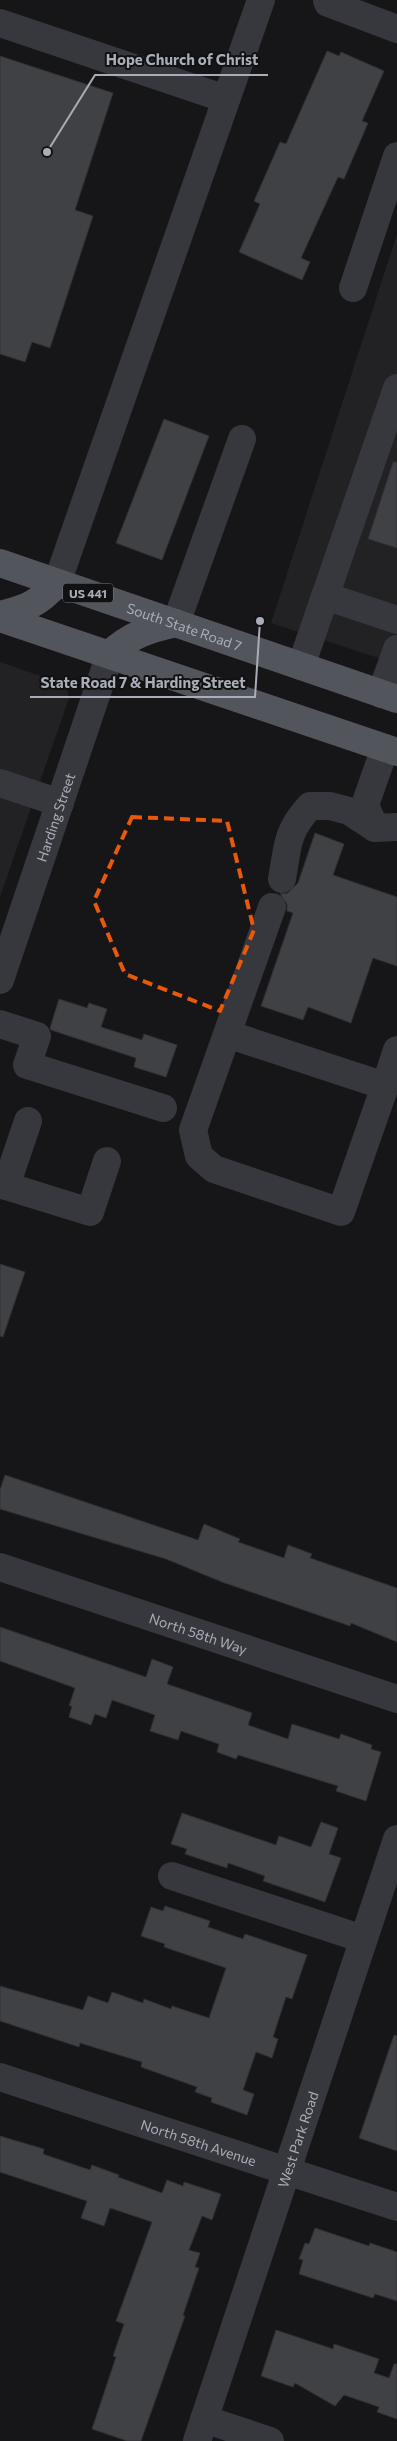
<svg xmlns="http://www.w3.org/2000/svg" width="397" height="2441" viewBox="0 0 397 2441" font-family="Commissioner,sans-serif">
  <rect width="100%" height="100%" fill="#161618"/>
  <path fill="#222225" d="M397,234V664L271,623Z
    M0,662L61,683L67,690L69,698L0,897Z"/>
  <path fill="#404145" stroke="#303034" d="M327,51L339,56L341,52L384,71L362,121L368,123L344,179L338,177L301,258L310,262L302,280L239,252L260,204L254,201L280,142L286,144Z
    M0,56L113,93L75,210L93,216L50,348L32,342L25,362L0,354Z
    M164,419L209,436L162,560L116,543Z
    M393,462H397V548L368,539Z
    M315,833L344,844L333,875L397,897V966L373,958L351,1023L308,1007L303,1020L261,1006L293,913L287,911V904L280,894L288,893L298,883Z
    M59,999L87,1008L89,1003L107,1009L101,1027L142,1040L144,1034L177,1045L166,1077L134,1067L136,1058L51,1030L50,1028Z
    M0,1264L25,1272L3,1337L0,1336Z
    M5,1475L198,1540L204,1524L240,1539L238,1542L284,1558L288,1545L312,1554L310,1558L397,1588V1642L351,1623L350,1626L222,1582L166,1559L0,1509V1490Z
    M0,1627L146,1677L152,1659L173,1667L167,1684L252,1713L248,1725L288,1739L292,1724L339,1739L341,1734L372,1745L371,1749L381,1752L366,1801L336,1791L338,1786L238,1755L236,1759L217,1752L219,1744L181,1731L178,1740L150,1731L155,1715L112,1700L106,1718L95,1714L91,1725L69,1717L72,1706H69L75,1688L0,1661Z
    M182,1813L276,1845L279,1836L311,1847L321,1822L338,1828L329,1854L341,1858L325,1902L263,1881L265,1876L228,1863L227,1868L185,1854L187,1849L171,1844Z
    M165,1906L210,1921L208,1927L243,1939L245,1934L307,1955L292,1999L286,1997L273,2037L278,2039L272,2058L256,2052L243,2090L254,2094L247,2115L211,2102L212,2098L195,2092L197,2087L141,2067L142,2062L80,2043L79,2047L0,2021V1986L83,2010L88,1996L108,2003L112,1992L143,2003L144,1999L171,2009L172,2006L209,2018L226,1968L164,1947L165,1944L141,1936L151,1907L163,1911Z
    M394,2035L397,2036V2151L359,2138Z
    M0,2136L44,2149L43,2154L90,2170L92,2165L119,2175L118,2177L162,2193L167,2180L183,2186L184,2182L221,2194L212,2220L202,2216L189,2250L200,2253L195,2267L199,2268L183,2315L185,2316L141,2441H127L92,2429L116,2357L113,2356L124,2324L116,2321L152,2222L110,2208L104,2226L81,2218L87,2201L0,2172Z
    M315,2228L369,2246L370,2243L397,2252V2301L375,2294L373,2298L299,2274L303,2260L299,2259L305,2243L309,2244Z
    M276,2330L333,2349L334,2344L379,2359L374,2373L389,2378L394,2364H397V2419L377,2412L379,2407L344,2395L335,2406L295,2383L293,2387L261,2376Z"/>
  <g fill="none" stroke-linecap="round" stroke-linejoin="round">
    <g stroke="#37383d" stroke-width="28">
      <path d="M327,0L328,3L397,29"/>
      <path d="M0,23L226,99"/>
      <path d="M353,288L397,156"/>
      <path d="M57,583L261,0"/>
      <path d="M325,596L397,620"/>
      <path d="M176,623L242,439"/>
      <path d="M301,666L397,388"/>
      <path d="M381,694L397,649"/>
      <path d="M0,783L60,803"/>
      <path d="M379,826L375,828L365,805L385,748"/>
      <path d="M282,879C288,846 286,832 310,806H330L349,811L375,828L397,827"/>
      <path id="s1" d="M0,980L110,654"/>
      <path d="M0,1024L37,1036L27,1065L163,1108"/>
      <path d="M227,1034L385,1086L341,1212L214,1169L199,1156L193,1130L272,907"/>
      <path d="M385,1086L397,1050"/>
      <path d="M0,1184L90,1212L107,1161"/>
      <path d="M6,1186L28,1121"/>
      <path id="s2" d="M0,1567L397,1699"/>
      <path d="M172,1876L363,1939"/>
      <path id="s3" d="M0,2077L397,2207"/>
      <path d="M204,2419L270,2441"/>
      <path id="s4" d="M197,2441L397,1839"/>
    </g>
    <g stroke="#53555c" stroke-width="28">
      <path id="s5" d="M0,563L397,699"/>
      <path d="M0,615C27,608 38,604 57,583"/>
      <path d="M0,618L397,752"/>
      <path d="M110,654C130,635 149,629 176,623"/>
    </g>
  </g>
  <path fill="none" stroke="#e8590c" stroke-width="4" stroke-dasharray="10 6" stroke-linejoin="round" d="M132,817L227,821L254,930L220,1011L125,974L94,901Z"/>
  <g text-anchor="middle" dominant-baseline="central" stroke-width="4" stroke-linejoin="round" paint-order="stroke">
    <rect fill="#111113" stroke="#7b7e86" stroke-width="1" x="63" y="583.5" width="50" height="19" rx="4"/>
    <g font-size="12" font-weight="bold" fill="#a8adb8">
      <text x="88" y="593">US 441</text>
    </g>
    <g font-size="14" fill="#a8adb8" stroke="#111113">
      <text stroke="none"><textPath href="#s5" startOffset="195">South State Road 7</textPath></text>
      <text stroke="none"><textPath href="#s1" startOffset="172">Harding Street</textPath></text>
      <text stroke="none"><textPath href="#s2" startOffset="209">North 58th Way</textPath></text>
      <text stroke="none"><textPath href="#s4" startOffset="318">West Park Road</textPath></text>
      <text stroke="none"><textPath href="#s3" startOffset="209">North 58th Avenue</textPath></text>
    </g>
  </g>
  <path fill="none" stroke="#a8adb8" stroke-width="2" d="M47 152L95 75H268M260 621L255 697H30"/>
  <g fill="#a8adb8" stroke="#111113" stroke-width="2">
    <circle cx="47" cy="152" r="5"/>
    <circle cx="260" cy="621" r="5"/>
  </g>
  <g font-size="15" text-anchor="middle" font-weight="bold" fill="#a8adb8" stroke="#111113" stroke-width="4" stroke-linejoin="round" paint-order="stroke">
    <text x="182" y="65">Hope Church of Christ</text>
    <text x="143" y="688">State Road 7 &amp; Harding Street</text>
  </g>
</svg>
